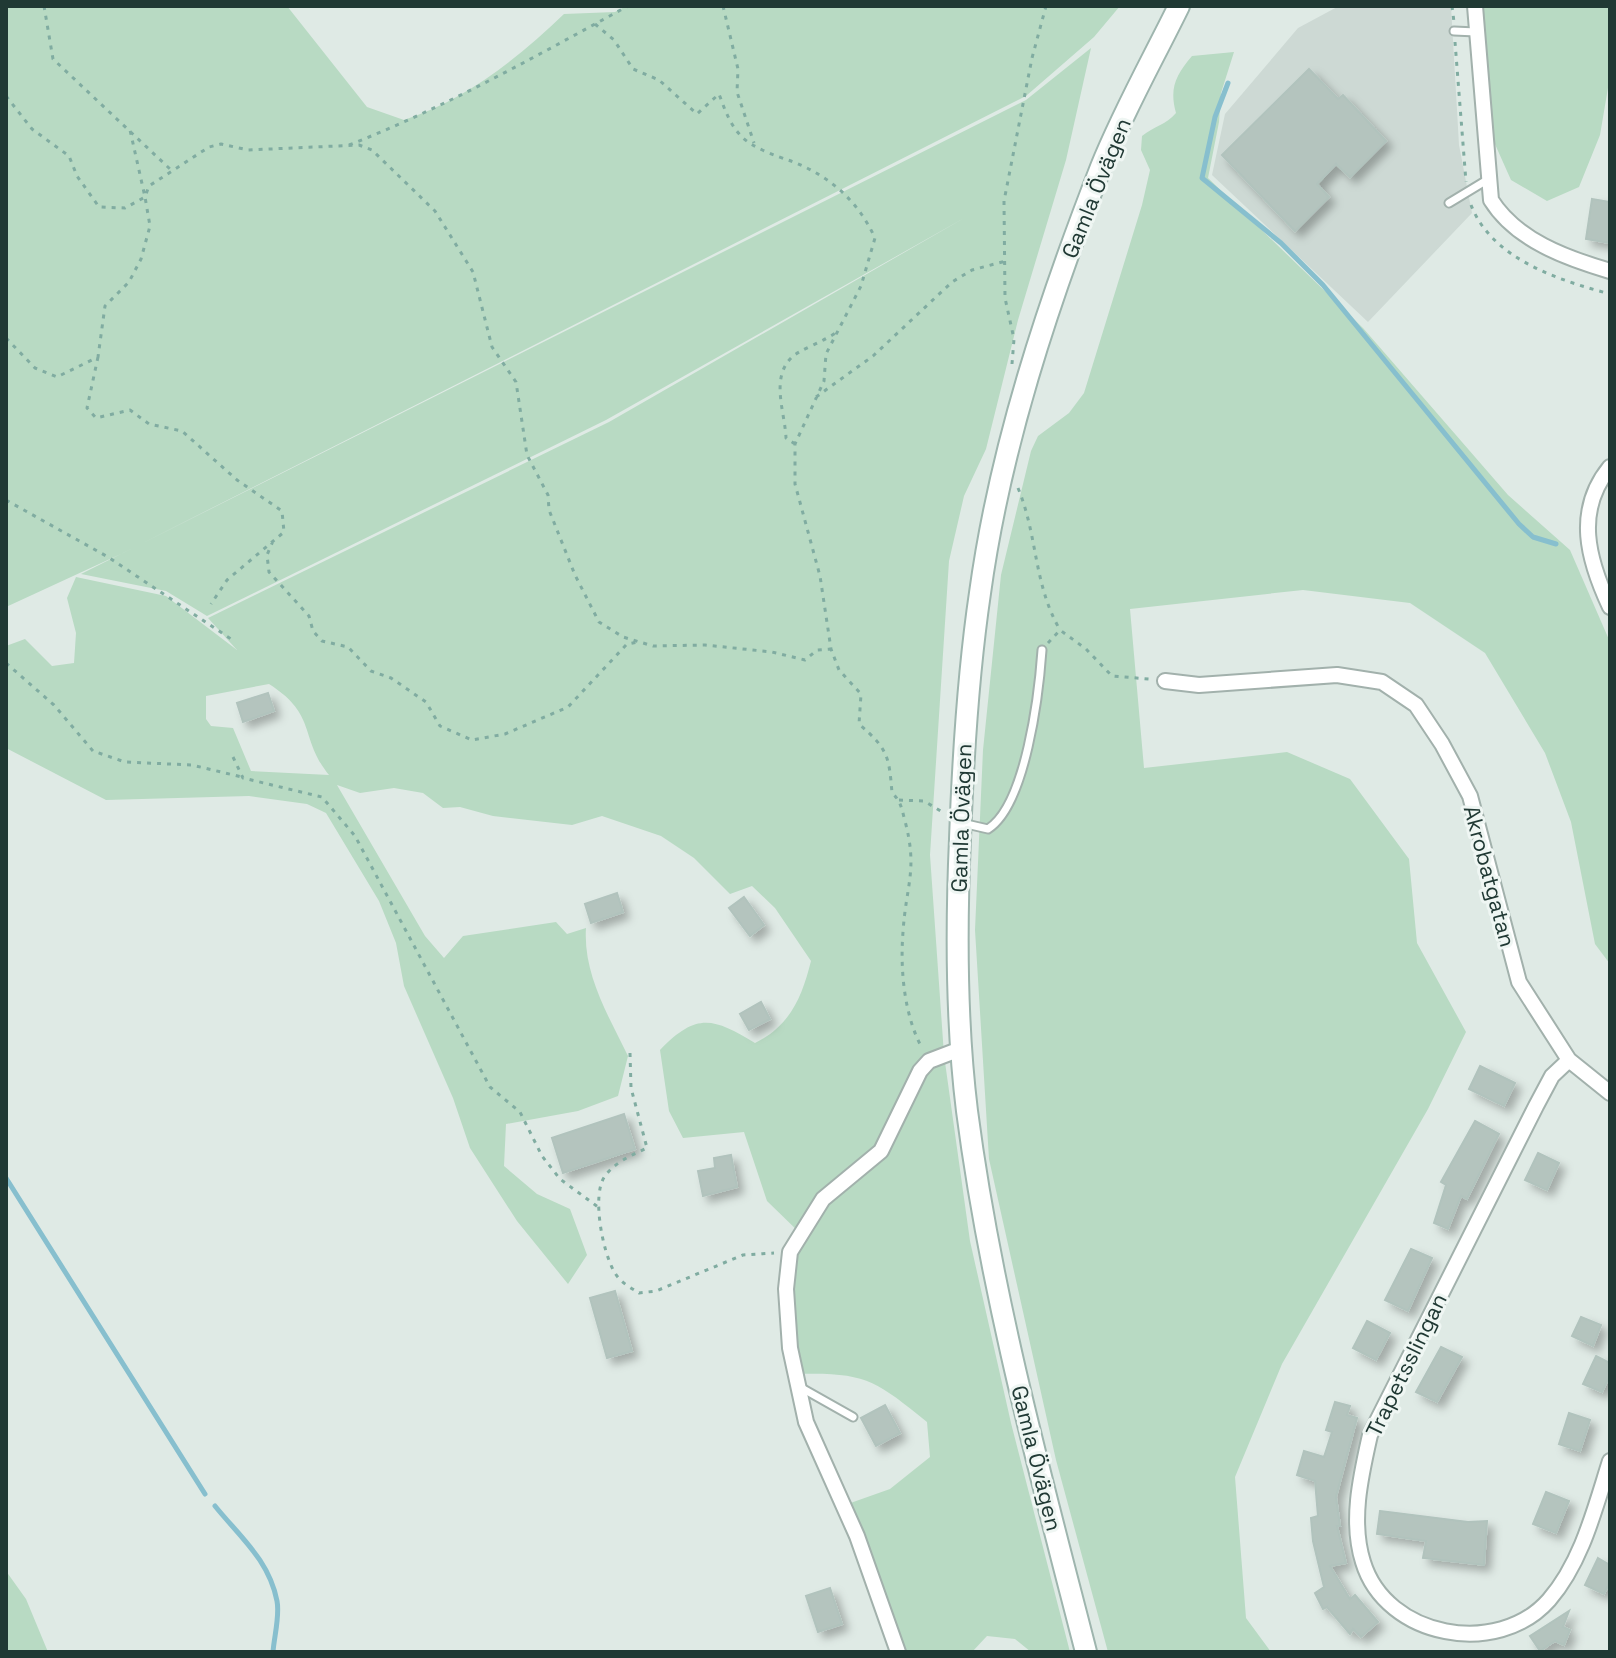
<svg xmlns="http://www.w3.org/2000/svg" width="1616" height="1658" viewBox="0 0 1616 1658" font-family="'Space Grotesk',sans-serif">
  <defs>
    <filter id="shadow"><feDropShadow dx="6" dy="6" stdDeviation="4" flood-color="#0004"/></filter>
  </defs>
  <rect width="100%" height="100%" fill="#dfeae5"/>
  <path fill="#cdd9d4" d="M1339,6H1451L1459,145L1472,213L1368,322L1212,175L1225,114L1298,28Z"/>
  <path fill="#b8dac3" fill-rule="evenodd" d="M6,6H287L367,107L404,120C466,100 517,59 564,14L615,12L626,6H1120L1094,37L1026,96L123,553L6,607Z
    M1479,6H1610V76L1600,135L1579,187L1547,201L1511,180L1490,133Z
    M1091,48L1066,160L1018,320L986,449L964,496L949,561L930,855L944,1055L970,1241L1011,1423L1070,1652H1031L1015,1639L987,1636L972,1652H898L842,1506L890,1489L930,1457L927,1422C874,1379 865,1372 794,1374L786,1289L802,1235L767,1201L744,1132L683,1138L669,1111L660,1050C697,1012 713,1018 755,1043C790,1026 802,997 811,961L775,908L752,886L730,894L694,858L661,836L602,816L572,825L493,816L460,807L443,808L423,793L394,788L360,793L337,785L425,936L444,958L463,936L556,922L567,934L586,928C583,974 608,1015 628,1056L618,1096L578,1111L506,1124L504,1166L537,1194L570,1209L587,1255L568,1284L517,1221L470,1148L453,1098L404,986L396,943L379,901L326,813L307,804L249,796L106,800L6,748V646L25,639L52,666L74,663L76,633L67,598L76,577L166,596L237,650L208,618L609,422L966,217L606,420L207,616L166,591L81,574L1026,100ZM269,684C318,715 299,738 329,775L251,771L233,728L211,726L206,719V696Z
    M1234,52L1221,93L1219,122L1208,178L1363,328L1508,495L1570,550L1610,642V964L1595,944L1571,822L1545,753L1485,653L1410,603L1303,590L1130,609L1144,768L1287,752L1350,779L1409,859L1417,943L1466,1032L1428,1109L1282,1364L1235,1477L1246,1618L1271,1652H1108L1056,1460L989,1159L975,930L983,750L1001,575L1031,451L1038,436L1069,413L1084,393L1142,205L1150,170L1141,150L1142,136C1154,126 1166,125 1176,113C1169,88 1176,75 1192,56Z
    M6,1571L26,1599L48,1652H6Z"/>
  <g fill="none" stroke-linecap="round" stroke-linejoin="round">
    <path stroke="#87bfce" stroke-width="5" d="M1228,83L1215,117L1202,178L1281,243L1323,285L1519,524L1533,537L1556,544
      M6,1178L205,1494
      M215,1506C240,1537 269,1560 277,1601C280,1616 274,1637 273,1652"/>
  </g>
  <path fill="#b4c4be" stroke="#b1c3bd" stroke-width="2" filter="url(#shadow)" d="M1309,69L1338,99L1343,95L1386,141L1350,177L1336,164L1317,184L1329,197L1295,231L1222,155Z
    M1592,199L1610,202V243L1586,239Z
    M268,693L274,711L243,722L237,703Z
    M617,893L623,912L591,923L585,904Z
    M744,897L764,925L750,936L729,908Z
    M761,1002L770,1019L749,1030L740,1014Z
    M1480,1066L1515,1083L1504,1106L1469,1089Z
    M624,1114L635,1149L563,1173L552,1138Z
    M1475,1121L1499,1134L1467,1199L1461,1196L1448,1229L1434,1223L1446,1185L1441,1182Z
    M1538,1153L1559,1163L1547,1190L1525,1180Z
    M731,1155L737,1187L703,1196L698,1171L715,1168L714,1158Z
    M1411,1249L1432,1258L1408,1311L1385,1300Z
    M615,1291L632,1351L607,1358L590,1298Z
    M1581,1317L1601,1325L1593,1346L1572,1336Z
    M1367,1321L1390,1333L1376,1360L1353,1348Z
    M1441,1347L1462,1357L1437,1402L1416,1392Z
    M1596,1356L1610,1363V1375L1602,1392L1583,1384Z
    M1335,1402L1350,1406L1347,1415L1357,1418L1336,1497L1340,1526H1337L1346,1563L1330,1566L1350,1599L1355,1595L1378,1622L1361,1637L1353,1629L1350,1634L1327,1607L1323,1609L1315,1593L1324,1587L1313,1541L1311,1518L1318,1516L1315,1481L1297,1475L1304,1451L1324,1457L1332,1432L1326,1430Z
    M885,1405L900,1433L876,1446L861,1418Z
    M1569,1413L1590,1420L1580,1451L1559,1444Z
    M1546,1492L1569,1501L1556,1533L1533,1524Z
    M1380,1511L1468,1522L1487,1521L1484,1565L1423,1558L1426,1541L1377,1534Z
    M1598,1558L1610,1565V1582L1604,1594L1585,1585Z
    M830,1588L842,1624L818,1632L806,1596Z
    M1569,1611L1563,1627L1570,1630L1564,1645L1555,1641L1540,1651L1530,1636Z"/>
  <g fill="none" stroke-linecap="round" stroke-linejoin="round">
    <g stroke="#a2b1ac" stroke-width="11">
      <path id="service" d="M1454,31L1476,32
        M1449,203L1487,180
        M962,823L988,829C1026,805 1039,693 1042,650
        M798,1386L853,1417"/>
    </g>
    <g stroke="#a2b1ac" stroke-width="18">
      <path id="minor" d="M1475,6L1491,200C1516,240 1566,258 1610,271
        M1610,467C1574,511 1588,560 1610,607
        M1165,681L1199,685L1337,675L1382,682L1416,705L1442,744L1470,796L1519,982L1569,1060L1610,1093
        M1569,1060L1552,1076L1536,1106L1370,1435C1361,1475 1350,1521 1363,1562C1386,1638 1498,1658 1549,1600C1582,1562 1595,1508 1610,1461
        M898,1652L857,1536L806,1422L790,1348L786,1289L790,1252L823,1199L881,1151L920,1071L929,1061L963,1048"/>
    </g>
    <g stroke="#9eb5ae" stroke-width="24">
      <path id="secondary" d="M1086,1652C1040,1473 991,1295 967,1111C956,1022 956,929 960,839C963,756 968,674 980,593C1000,447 1048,303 1101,167C1123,112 1153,59 1179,6"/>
    </g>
    <path stroke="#80aca1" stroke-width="3" stroke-dasharray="4 6" stroke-linecap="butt" d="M44,6L53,59L170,169
      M723,6L738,69L737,92L754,143
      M1452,6L1454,22
      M595,24L614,40L633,69L659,80L697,114L719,94C725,110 730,125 742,137C753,148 776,156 791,161C830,176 858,201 875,238L861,286L826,354L824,381L795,444V484L820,576L831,649L839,670L861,694L859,724C888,749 889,756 892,793C901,801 902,810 905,821C918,870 906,885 903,932C900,969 904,1015 922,1048
      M1455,42L1466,182
      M6,96L32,129L69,156L77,176L99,207L125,208L145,197L130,130
      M349,145C446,107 538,55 628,6
      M1471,205C1492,259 1558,280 1610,294
      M6,338L35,368L57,377L98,357L105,306L129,282L141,259L150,226L145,197L149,186L209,147L221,144L248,150L359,145L372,150L435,211L473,272L492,347L516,382L527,455L548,495L549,510L575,575L599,622L623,637L653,646L705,645L772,652L805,660L817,650L831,649
      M98,357L87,408L96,418L130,410L149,424L182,431L237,480L282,511L284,532L227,580L211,604
      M1012,364L1014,339L1005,298L1004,201L1032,58L1046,6
      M816,397L873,356L952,282L972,270L1006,261
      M795,444L786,438C785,412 770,378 792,357C799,350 825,341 837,332
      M1018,488C1038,536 1033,583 1060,630
      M6,500L108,557L234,641
      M273,541L267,555L269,572L309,616L313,631L322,641L348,647L371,671L391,678L426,702L440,726L472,740L505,734L568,707L627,644L638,642
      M1048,643L1060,630L1086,649L1112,676L1149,679
      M6,663L54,705L93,751L125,762L192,765L242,777
      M233,757L243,778L322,797L355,836L490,1087L520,1112L542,1156L560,1179L598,1207
      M899,800L924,801L944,813
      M630,1053L631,1088L647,1148C632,1155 615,1162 605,1176C591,1195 603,1254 615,1273C620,1282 631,1288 639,1293L656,1291L743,1255L774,1253"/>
    <use href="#service" stroke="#fff" stroke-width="7"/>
    <use href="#minor" stroke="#fff" stroke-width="14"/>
    <use href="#secondary" stroke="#fff" stroke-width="20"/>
  </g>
  <g text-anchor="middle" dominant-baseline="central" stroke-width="6" stroke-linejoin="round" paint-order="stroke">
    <g font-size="22" fill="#203934" stroke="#eff6f3">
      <text transform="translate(1096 188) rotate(-68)">Gamla Övägen</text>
      <text transform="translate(961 818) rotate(-88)">Gamla Övägen</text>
      <text transform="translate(1490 876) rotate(75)">Akrobatgatan</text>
      <text transform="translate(1406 1365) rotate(-64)">Trapetsslingan</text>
      <text transform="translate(1037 1458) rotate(76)">Gamla Övägen</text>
    </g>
  </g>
  <rect width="1616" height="1658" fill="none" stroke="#203934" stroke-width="16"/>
</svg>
